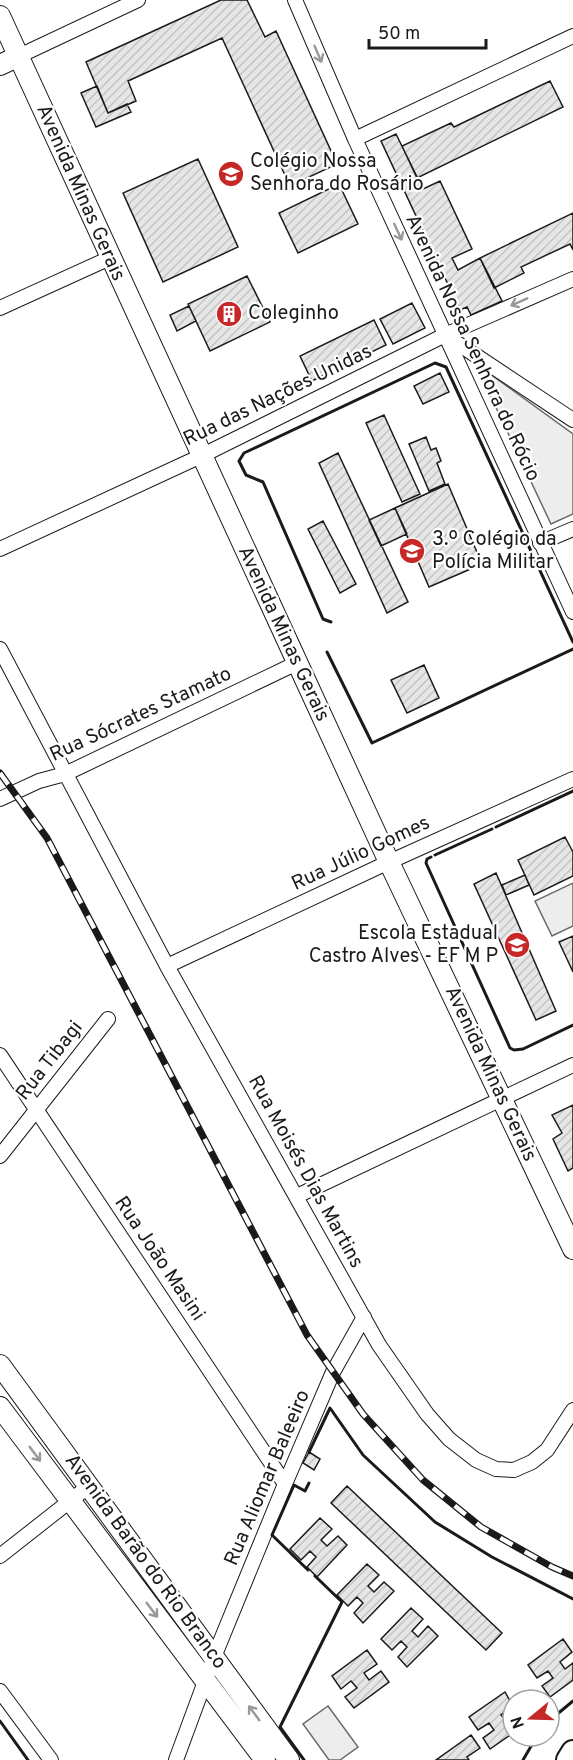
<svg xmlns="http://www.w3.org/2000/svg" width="573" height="1760" viewBox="0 0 573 1760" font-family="Overpass,sans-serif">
  <defs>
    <pattern id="building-hatch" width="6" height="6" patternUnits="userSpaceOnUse" patternTransform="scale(1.5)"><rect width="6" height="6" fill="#e6e6e6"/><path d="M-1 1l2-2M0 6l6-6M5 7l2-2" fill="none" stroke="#c5c5c5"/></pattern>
  </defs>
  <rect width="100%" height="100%" fill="#fff"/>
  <path fill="#ededed" stroke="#6a6a6a" stroke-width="1.5" d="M475,363L573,434V514L551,524Z
    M573,883V926L552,936L535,901Z
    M328,1706L358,1747L340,1760H329L303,1724Z"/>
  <path fill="url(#building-hatch)" stroke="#1a1a1a" stroke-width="1.5" d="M221,0H247L265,37L276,31L337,164L290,186L222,38L128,81L136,101L108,113L86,62Z
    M550,81L563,107L417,178L402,146L451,123L454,127Z
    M97,86L108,113L127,104L131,112L96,127L81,93Z
    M396,134L423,189L440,181L472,249L452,258L458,270L480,258L502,301L471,315L467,307L460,310L381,141Z
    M198,159L238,247L163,282L123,193Z
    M339,184L358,224L298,253L279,213Z
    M573,213V250L570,244L521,267L524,273L494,288L480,258Z
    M247,276L270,322L210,351L188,304Z
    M412,303L425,328L393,344L380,319Z
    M189,306L196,321L177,331L170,315Z
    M374,320L386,345L312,381L300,356Z
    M440,373L449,392L423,404L414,386Z
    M384,415L420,494L402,502L366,423Z
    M426,437L431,450L436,448L441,461L437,463L445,484L429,491L409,444Z
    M338,453L408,602L387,613L319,463Z
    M448,484L482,564L429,587L395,508Z
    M395,508L407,534L381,546L369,520Z
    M323,521L356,584L340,593L308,529Z
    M424,665L439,698L407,713L391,680Z
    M565,837L573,852V876L534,895L518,860Z
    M496,873L556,1011L536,1020L474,884Z
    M525,875L529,885L506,895L502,885Z
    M573,936V972L559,942Z
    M573,1105V1168L568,1171L553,1139L562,1133L552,1115Z
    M309,1452L320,1459L314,1470L303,1463Z
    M347,1486L502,1633L486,1650L331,1503Z
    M320,1518L332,1529L321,1540L327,1546L338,1536L347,1545L317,1577L307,1567L316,1557L310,1551L301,1560L290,1549Z
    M367,1564L379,1575L368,1586L374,1592L384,1582L394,1591L363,1623L354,1613L363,1603L357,1597L348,1606L337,1595Z
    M411,1608L423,1619L412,1631L418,1637L428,1626L438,1636L407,1667L398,1657L407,1647L401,1641L392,1650L381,1639Z
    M563,1639L572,1652L560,1662L565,1669L573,1663V1680L550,1697L542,1686L553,1678L548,1671L537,1678L528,1665Z
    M367,1650L377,1664L364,1673L369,1680L381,1671L389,1682L354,1708L345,1697L357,1688L351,1681L341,1689L332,1676Z
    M505,1692L513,1706L501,1715L506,1721L513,1717V1733L490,1749L483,1738L494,1730L489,1723L478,1730L469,1717Z
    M471,1735L480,1748L467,1757L469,1760H436Z"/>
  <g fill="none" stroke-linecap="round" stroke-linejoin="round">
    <g stroke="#1a1a1a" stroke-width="16">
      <path id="street" d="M295,0L355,139L573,612
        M19,56L138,0
        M355,139L573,36
        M0,308L110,258
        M445,335L573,420
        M540,543L573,529
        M0,549L201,456L445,335L573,279
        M0,649L167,966L379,1345L427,1414L449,1439L476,1460L496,1469L514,1470L532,1462L547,1450L573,1410
        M0,799L39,781L65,774L297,663
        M167,966L389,862L573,779
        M0,1055L285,1484
        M0,1156L108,1019
        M297,1196L573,1065
        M0,1556L89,1486
        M0,1691L51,1760
        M176,1760L214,1657L285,1484L333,1372L364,1317"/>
    </g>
    <g stroke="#1a1a1a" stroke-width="22">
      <path id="secondary" d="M0,16L389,862L573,1249
        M0,65L19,56
        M0,1365L289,1760
        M0,1407L265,1760"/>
    </g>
    <g stroke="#1a1a1a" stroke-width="26">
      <path id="primary" d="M568,1760L573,1752"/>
    </g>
    <use href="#street" stroke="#fff" stroke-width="14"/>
    <use href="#secondary" stroke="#fff" stroke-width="20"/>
    <use href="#primary" stroke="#fff" stroke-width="22"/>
    <g stroke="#1a1a1a" stroke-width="7">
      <path id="rail" d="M0,773L47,838L307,1335L363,1414L423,1480L481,1527L552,1567L573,1576"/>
    </g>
    <use href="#rail" stroke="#fff" stroke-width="4.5" stroke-dasharray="14" stroke-linecap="butt"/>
    <path stroke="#1a1a1a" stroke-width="3" d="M331,622L323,619L263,482L246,475L239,461L244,453L435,363L446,367L573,642
      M327,652L372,743L573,649
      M496,827L573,791
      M435,855L492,829
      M431,857L427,859L426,863L510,1048L514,1050L523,1049L573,1025
      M309,1452L330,1408L363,1455L435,1522L492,1557L573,1599
      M308,1570L272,1535L294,1485L305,1491L309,1483
      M0,1721L28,1760
      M549,1721L573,1701
      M304,1760L280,1727L342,1602L315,1576
      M523,1760L537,1736"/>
  </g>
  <defs><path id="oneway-shaft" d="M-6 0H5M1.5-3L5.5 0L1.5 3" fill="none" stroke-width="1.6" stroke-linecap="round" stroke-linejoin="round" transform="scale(1.5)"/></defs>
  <g stroke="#989898">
    <use href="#oneway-shaft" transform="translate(318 54) rotate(67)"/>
    <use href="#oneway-shaft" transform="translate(398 232) rotate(65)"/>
    <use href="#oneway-shaft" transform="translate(519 302) rotate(156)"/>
    <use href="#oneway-shaft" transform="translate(35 1454) rotate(53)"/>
    <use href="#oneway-shaft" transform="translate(152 1610) rotate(53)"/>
    <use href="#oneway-shaft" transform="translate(254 1713) rotate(-126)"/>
  </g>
  <defs>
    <g id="school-disc" transform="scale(1.35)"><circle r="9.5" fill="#c62828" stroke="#fff"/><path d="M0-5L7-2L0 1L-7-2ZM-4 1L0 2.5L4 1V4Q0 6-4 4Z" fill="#fff"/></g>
    <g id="building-disc" transform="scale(1.35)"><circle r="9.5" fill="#c62828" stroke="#fff"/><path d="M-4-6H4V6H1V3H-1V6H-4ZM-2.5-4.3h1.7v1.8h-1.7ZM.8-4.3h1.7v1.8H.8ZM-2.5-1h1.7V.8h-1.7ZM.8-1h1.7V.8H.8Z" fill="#fff"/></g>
  </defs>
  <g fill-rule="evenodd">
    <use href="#school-disc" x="231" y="174"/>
    <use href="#building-disc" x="229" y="314"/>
    <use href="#school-disc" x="412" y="551"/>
    <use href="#school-disc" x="517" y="945"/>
  </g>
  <g text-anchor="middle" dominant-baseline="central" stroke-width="4.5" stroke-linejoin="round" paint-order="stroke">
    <g font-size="20" fill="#1a1a1a" stroke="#fff" text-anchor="start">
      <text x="250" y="162">Colégio Nossa<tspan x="250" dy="23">Senhora do Rosário</tspan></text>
      <text x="248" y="314">Coleginho</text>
      <text x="432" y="540">3.º Colégio da<tspan x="432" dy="23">Polícia Militar</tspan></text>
      <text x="498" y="934" text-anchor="end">Escola Estadual<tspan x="498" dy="23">Castro Alves - EF M P</tspan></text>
    </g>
    <g font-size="20" fill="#1a1a1a" stroke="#fff">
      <text transform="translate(80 193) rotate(66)">Avenida Minas Gerais</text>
      <text transform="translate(472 348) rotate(65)">Avenida Nossa Senhora do Rócio</text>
      <text transform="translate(278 396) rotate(-26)">Rua das Nações Unidas</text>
      <text transform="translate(283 634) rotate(65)">Avenida Minas Gerais</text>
      <text transform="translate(141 715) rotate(-25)">Rua Sócrates Stamato</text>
      <text transform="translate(361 854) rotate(-25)">Rua Júlio Gomes</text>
      <text transform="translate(50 1061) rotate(-52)">Rua Tibagi</text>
      <text transform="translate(490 1074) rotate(65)">Avenida Minas Gerais</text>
      <text transform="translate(305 1172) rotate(61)">Rua Moisés Dias Martins</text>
      <text transform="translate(159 1259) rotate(56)">Rua João Masini</text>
      <text transform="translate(268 1478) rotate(-67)">Rua Aliomar Baleeiro</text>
      <text transform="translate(145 1562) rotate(54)">Avenida Barão do Rio Branco</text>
    </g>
  </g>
  <g transform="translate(531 1718) rotate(251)"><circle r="28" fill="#ffffff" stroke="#a3a3a3" stroke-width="1.5"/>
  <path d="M0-4.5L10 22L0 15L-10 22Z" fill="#c62828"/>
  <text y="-9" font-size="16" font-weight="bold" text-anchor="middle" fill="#1a1a1a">N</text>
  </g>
  <path d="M369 39v9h117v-9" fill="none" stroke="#1a1a1a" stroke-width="3"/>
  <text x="378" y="39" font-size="18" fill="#1a1a1a" stroke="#ffffff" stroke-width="4.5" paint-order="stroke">50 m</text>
</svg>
